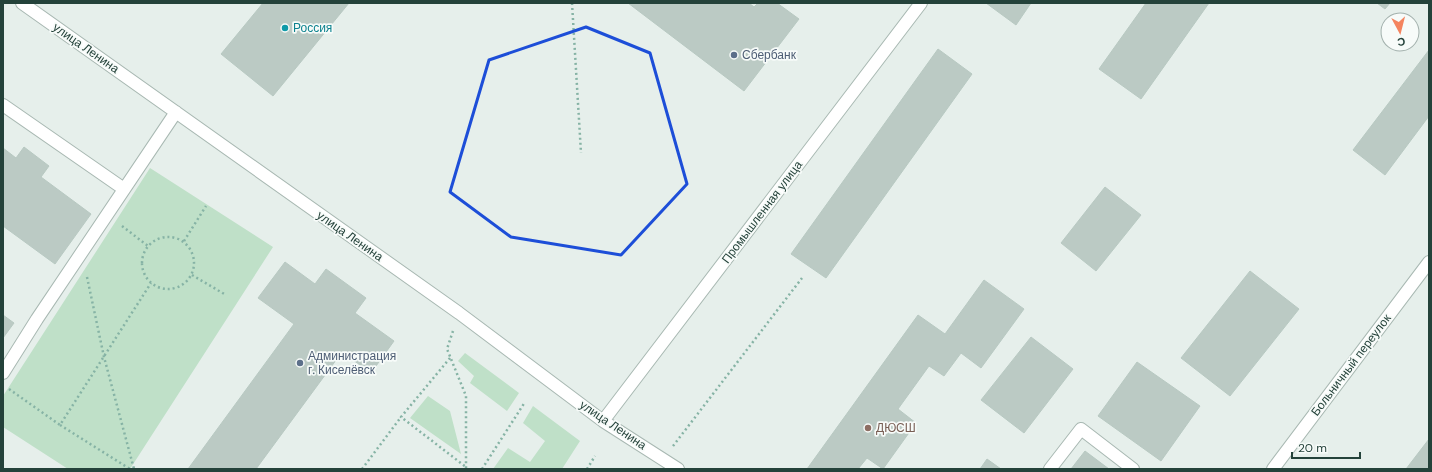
<svg xmlns="http://www.w3.org/2000/svg" width="1432" height="472" viewBox="0 0 1432 472" font-family="'DM Sans',sans-serif">
  <rect width="100%" height="100%" fill="#e6efeb"/>
  <path fill="#bfe0c8" d="M150,168L273,247L130,469H68L3,427V396Z
    M465,353L519,393L507,411L470,383L474,376L458,361Z
    M428,396L450,411L461,454L410,418Z
    M533,406L580,441L562,469H493L508,448L530,462L545,441L523,423Z"/>
  <path fill="#bbcac4" stroke="#b8c9c2" d="M263,3H349L273,96L221,54Z
    M628,3H749L754,7L758,3H777L799,19L744,91Z
    M986,3H1031L1016,25Z
    M1146,3H1209L1141,99L1099,69Z
    M1377,3H1390L1385,9Z
    M938,49L972,74L826,278L791,254Z
    M1429,50V116L1385,175L1353,150Z
    M24,147L49,166L41,177L91,214L55,264L3,226V148L16,158Z
    M1105,187L1141,215L1096,271L1061,243Z
    M285,262L315,284L326,269L366,298L355,313L394,341L371,373L342,352L256,469H188L294,324L258,298Z
    M1250,271L1299,309L1230,396L1181,358Z
    M984,280L1024,309L981,368L961,353L944,376L929,366L898,409L916,423L883,469L867,458L858,469H807L918,315L945,334Z
    M3,315L14,323L3,338Z
    M1031,337L1073,369L1024,433L981,400Z
    M1137,362L1200,406L1161,461L1098,416Z
    M1429,439V469H1406Z
    M1085,451L1109,469H1071Z
    M987,459L1001,469H980Z"/>
  <g fill="none" stroke-linecap="round" stroke-linejoin="round">
    <g stroke="#a8b8b2" stroke-width="14">
      <path id="minor" d="M22,3L459,313L603,421L678,469
        M3,105L124,189
        M3,373L37,319L176,112
        M603,421L921,3
        M1050,469L1081,429L1133,469
        M1273,469L1429,262"/>
    </g>
    <path stroke="#86b3a5" stroke-width="2.5" stroke-dasharray="2 3" stroke-linecap="butt" d="M572,3L581,153
      M122,226L148,246
      M142 263a26 26 0 1 1 52 0a26 26 0 1 1-52 0Z
      M184,241L206,206
      M192,275L226,295
      M87,277L104,357L134,469
      M453,331L447,349L466,396V469
      M450,358L401,417L466,467
      M9,389L60,425L151,283
      M60,425L130,469
      M673,446L802,278
      M362,469L401,417
      M482,469L525,402
      M587,469L595,456"/>
    <use href="#minor" stroke="#fff" stroke-width="12"/>
  </g>
  <path fill="none" stroke="#1d4ed8" stroke-width="3" stroke-linejoin="round" d="M586,27L650,53L687,184L621,255L511,237L450,192L489,60Z"/>
  <circle fill="#0f9aa8" stroke="#f7fbf9" stroke-width="1.5" cx="285" cy="28" r="4"/>
  <g fill="#5c6f8a" stroke="#f7fbf9" stroke-width="1.5">
    <circle cx="734" cy="55" r="4"/>
    <circle cx="300" cy="363" r="4"/>
  </g>
  <circle fill="#8d6e63" stroke="#f7fbf9" stroke-width="1.5" cx="868" cy="428" r="4"/>
  <g text-anchor="middle" dominant-baseline="central" stroke-width="3.5" stroke-linejoin="round" paint-order="stroke">
    <g font-size="12" fill="#0d838f" stroke="#f7fbf9" text-anchor="start">
      <text x="293" y="28">Россия</text>
    </g>
    <g font-size="12" fill="#24423a" stroke="#f7fbf9">
      <text transform="translate(86 48) rotate(35)">улица Ленина</text>
      <text transform="translate(762 212) rotate(-53)">Промышленная улица</text>
      <text transform="translate(350 236) rotate(35)">улица Ленина</text>
      <text transform="translate(1351 365) rotate(-53)">Больничный переулок</text>
      <text transform="translate(613 425) rotate(34)">улица Ленина</text>
    </g>
    <g font-size="12" fill="#4e5e75" stroke="#f7fbf9" text-anchor="start">
      <text x="742" y="55">Сбербанк</text>
      <text x="308" y="356">Администрация<tspan x="308" dy="14">г. Киселёвск</tspan></text>
    </g>
    <g font-size="12" fill="#785e54" stroke="#f7fbf9" text-anchor="start">
      <text x="876" y="428">ДЮСШ</text>
    </g>
  </g>
  <rect width="1432" height="472" fill="none" stroke="#24423a" stroke-width="8"/>
  <g transform="translate(1400 32) rotate(173)"><circle r="19" fill="#f7fbf9" stroke="#a3b1ad"/>
  <path d="M0-3L7 15L0 10L-7 15Z" fill="#f4845f"/>
  <text y="-6" font-size="11" font-weight="bold" text-anchor="middle" fill="#24423a">С</text>
  </g>
  <path d="M1292 452v6h68v-6" fill="none" stroke="#24423a" stroke-width="2"/>
  <text x="1298" y="452" font-size="12" fill="#24423a" stroke="#f7fbf9" stroke-width="3" paint-order="stroke">20 m</text>
</svg>
